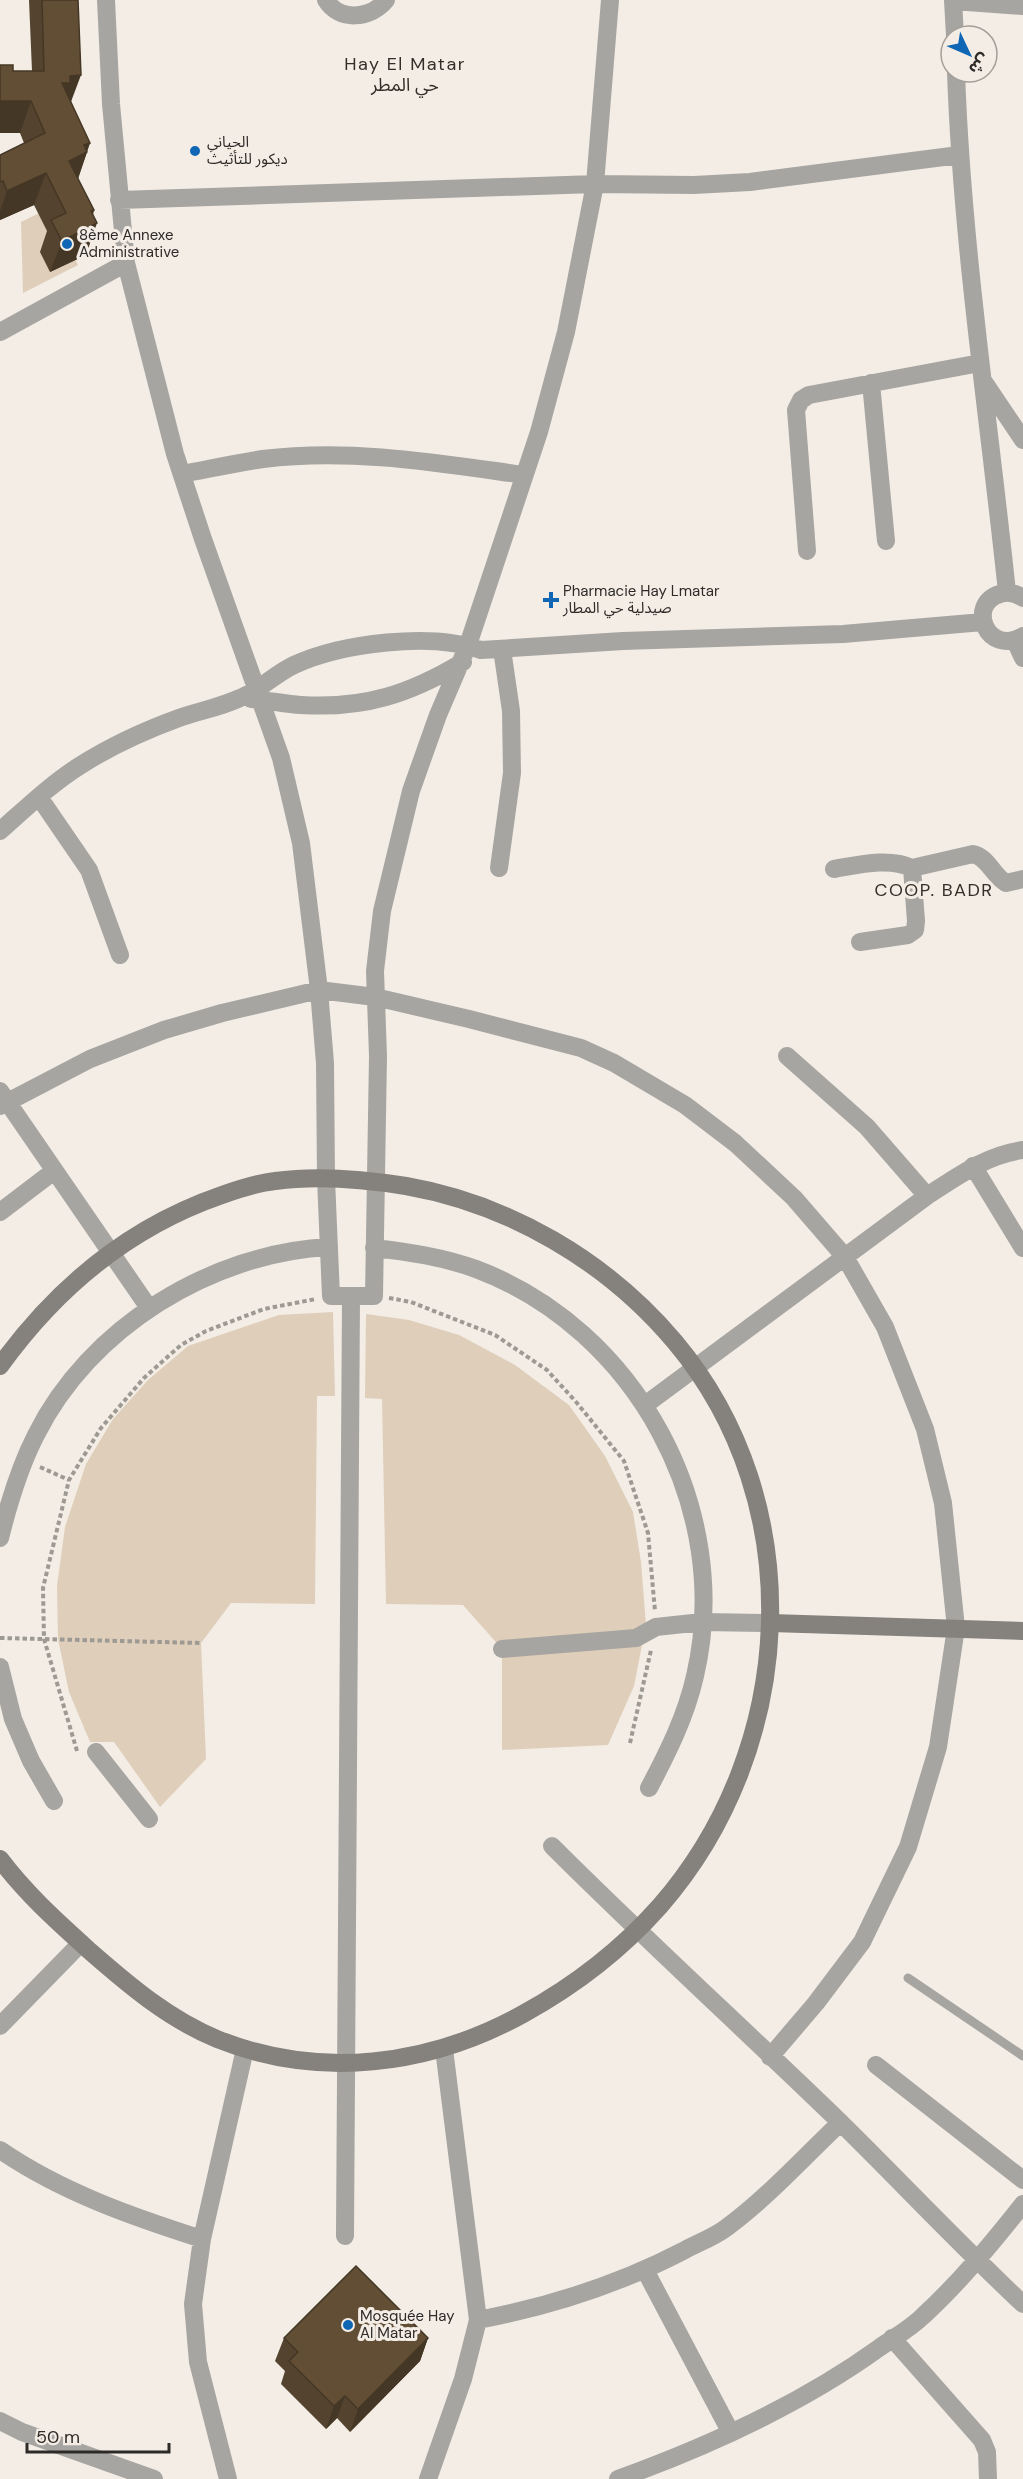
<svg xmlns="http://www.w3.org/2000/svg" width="1023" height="2479" viewBox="0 0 1023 2479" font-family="'DM Sans','Noto Sans Arabic',sans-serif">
  <rect width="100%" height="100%" fill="#f3ede5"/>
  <path fill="#dfceba" d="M76,195L66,241L78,265L23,293L21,222Z
    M333,1312L335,1396H317L315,1604L231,1603L201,1643L206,1759L160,1807L114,1742H90L69,1692L58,1639L57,1586L65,1527L86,1464L113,1419L148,1380L188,1346L279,1315Z
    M366,1314L409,1320L459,1335L515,1365L569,1405L605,1456L633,1512L641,1562L646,1625L634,1686L608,1745L502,1750V1649L463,1605L386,1604L382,1399L365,1398Z"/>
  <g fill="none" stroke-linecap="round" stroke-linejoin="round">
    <path stroke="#9d9993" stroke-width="4" stroke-dasharray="4.5 3" stroke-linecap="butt" d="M389,1298L411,1302L495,1335L547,1370L577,1403L624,1461L648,1533L655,1611
      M40,1467L69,1480
      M0,1638L201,1643
      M630,1743L651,1650
      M77,1751L44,1639L43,1588L69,1480L101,1428L144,1378L181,1345L206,1331L264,1309L316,1299"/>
    <path stroke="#a7a5a1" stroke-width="9" d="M908,1978L1023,2056"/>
    <path stroke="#a7a5a1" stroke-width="18" d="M106,0L111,104L126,263L175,454L203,539L281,758L301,843L319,990L325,1063L326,1179L331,1296H374L378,1056L375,971L382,911L411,791L438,715L468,645L539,432L566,332L595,184L610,0
      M326,0C339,22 371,19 386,0
      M953,0L955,36
      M953,1L1023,6
      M956,72C962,246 989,419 1007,592
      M119,200L595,184L694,185L750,182L959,155
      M0,332L126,263
      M984,382L1023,440
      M871,383L886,541
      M182,474C209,469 236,463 263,459C350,448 438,463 524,475
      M807,551L796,410L801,400L809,395L980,363
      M1023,598C1016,593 1009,591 1000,594C966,604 987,657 1023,636
      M1015,641L1023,658
      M251,699C268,700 284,704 301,705C364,709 410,694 463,662
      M39,797L89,870L120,955
      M0,831C26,808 52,783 81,765C111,746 146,730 179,718C199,711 221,707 240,698C260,690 275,674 294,665C342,643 431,632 481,650L623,641L843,634L983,622
      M499,868L512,773L511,711L502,649
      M912,868L973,854C988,857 993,876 1006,883L1023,879
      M834,869C858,865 889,857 912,868L916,921L915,930L908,935L860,942
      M787,1056L867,1127L927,1196
      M0,1091L149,1308
      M0,1106L90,1059L164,1030L222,1013L319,990L375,997L469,1019L581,1048L614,1063L685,1105L735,1143L794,1198L845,1257L885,1327L925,1429L943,1503L956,1628L938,1747L908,1847L862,1942L816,2003L770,2057
      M973,1166L1023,1248
      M0,1212L54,1171
      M374,1248C409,1252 443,1257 476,1269C636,1329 734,1509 695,1676C686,1716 668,1752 649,1788
      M645,1405L927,1196C958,1176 986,1155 1023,1150
      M0,1538C9,1502 19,1468 36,1435C89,1328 211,1253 329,1247
      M502,1649L636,1638L656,1627L702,1622L771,1623
      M0,1667L13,1719L31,1761L54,1801
      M96,1752L149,1819
      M552,1846C646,1940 744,2029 840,2122C901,2182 960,2245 1023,2304
      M0,2026L81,1943
      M876,2065L1023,2180
      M0,2150C61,2192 133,2217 202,2239
      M345,2236L351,1297
      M645,2270L731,2433
      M478,2320C552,2306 618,2285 685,2250C698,2243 714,2237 726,2228C767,2198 803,2158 840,2123
      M892,2338L982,2440L987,2452L988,2479
      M0,2421L22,2432L154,2479
      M228,2479L198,2362L193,2304L202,2239L245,2049
      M428,2479L463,2379L478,2320L444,2049
      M618,2479C709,2446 800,2405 879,2348C893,2338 910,2329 923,2316C960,2282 992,2243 1023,2204"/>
    <path stroke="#85817d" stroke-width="18" d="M0,1366C57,1287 129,1227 222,1195C239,1189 257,1183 275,1181C318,1175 363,1179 406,1186C509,1204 607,1261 675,1342C811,1504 797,1749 660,1906C621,1950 574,1986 523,2014C429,2066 319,2080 217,2039C169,2019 131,1987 92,1953C59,1923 27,1895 0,1859
      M771,1623L1023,1631"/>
  </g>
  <path fill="#54432e" d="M29,0H78L71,103L90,143L78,179L94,210L86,255L50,272L40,252L47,231L34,205L0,220V155L24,143L20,133H0V65L13,71H32Z
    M284,2338H428L420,2361L350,2432L337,2418L326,2429L281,2384L285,2371L275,2361Z"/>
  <path fill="#453725" d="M81,75L69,107L62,83L70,76Z
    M0,101H31L20,133H0Z
    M90,143L86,153L87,152L76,184L69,161L84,145Z
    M46,173L34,205L0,220V211L7,191Z
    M94,210L87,228L97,223L86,255L50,272L62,241L91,211Z
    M428,2338L420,2361L350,2432L358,2409Z
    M345,2396L337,2418L326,2429L334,2406Z"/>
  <path fill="#624e35" stroke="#453725" stroke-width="1.5" d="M42,0H78L81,75L70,76V83H62L90,143L84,145L87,152L69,161L94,210L91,211L97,223L62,241L51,220L66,213L46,173L7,191L3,181L0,182V155L45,133L31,101H0V65H13V71H44Z
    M356,2266L428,2338L358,2409L345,2396L334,2406L289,2361L298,2352L284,2338Z"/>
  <g fill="#0e66b4" stroke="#f3ede5" stroke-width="2">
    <circle cx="195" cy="151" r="6"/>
    <circle cx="67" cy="244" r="6"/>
    <path d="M548 591h6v6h6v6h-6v6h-6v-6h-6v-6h6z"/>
    <circle cx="348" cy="2325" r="6"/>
  </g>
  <g text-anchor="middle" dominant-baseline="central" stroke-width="6" stroke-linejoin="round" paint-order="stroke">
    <g font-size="15" fill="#2d2a28" stroke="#f3ede5" text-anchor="start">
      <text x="207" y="142">الحياني<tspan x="207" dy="17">ديكور للتأثيث</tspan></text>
      <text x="79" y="235">8ème Annexe<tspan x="79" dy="17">Administrative</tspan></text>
      <text x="563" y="591">Pharmacie Hay Lmatar<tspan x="563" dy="17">صيدلية حي المطار</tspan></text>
      <text x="360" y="2316">Mosquée Hay<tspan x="360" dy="17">Al Matar</tspan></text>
    </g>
    <g font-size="18" letter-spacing="1.5" fill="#332e28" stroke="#f3ede5">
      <text x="405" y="64">Hay El Matar<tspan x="405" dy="21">حي المطر</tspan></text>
      <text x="934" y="890">COOP. BADR</text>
    </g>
  </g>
  <g transform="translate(969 54) rotate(134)"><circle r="28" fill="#f3ede5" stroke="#a49f99" stroke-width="1.5"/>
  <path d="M0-4.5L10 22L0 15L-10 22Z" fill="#0e66b4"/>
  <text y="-9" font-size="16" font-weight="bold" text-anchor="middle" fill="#2d2a28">ش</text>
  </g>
  <path d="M27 2443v9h142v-9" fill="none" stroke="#2d2a28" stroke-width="3"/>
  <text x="36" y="2443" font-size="18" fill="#2d2a28" stroke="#f3ede5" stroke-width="4.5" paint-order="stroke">50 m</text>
</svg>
